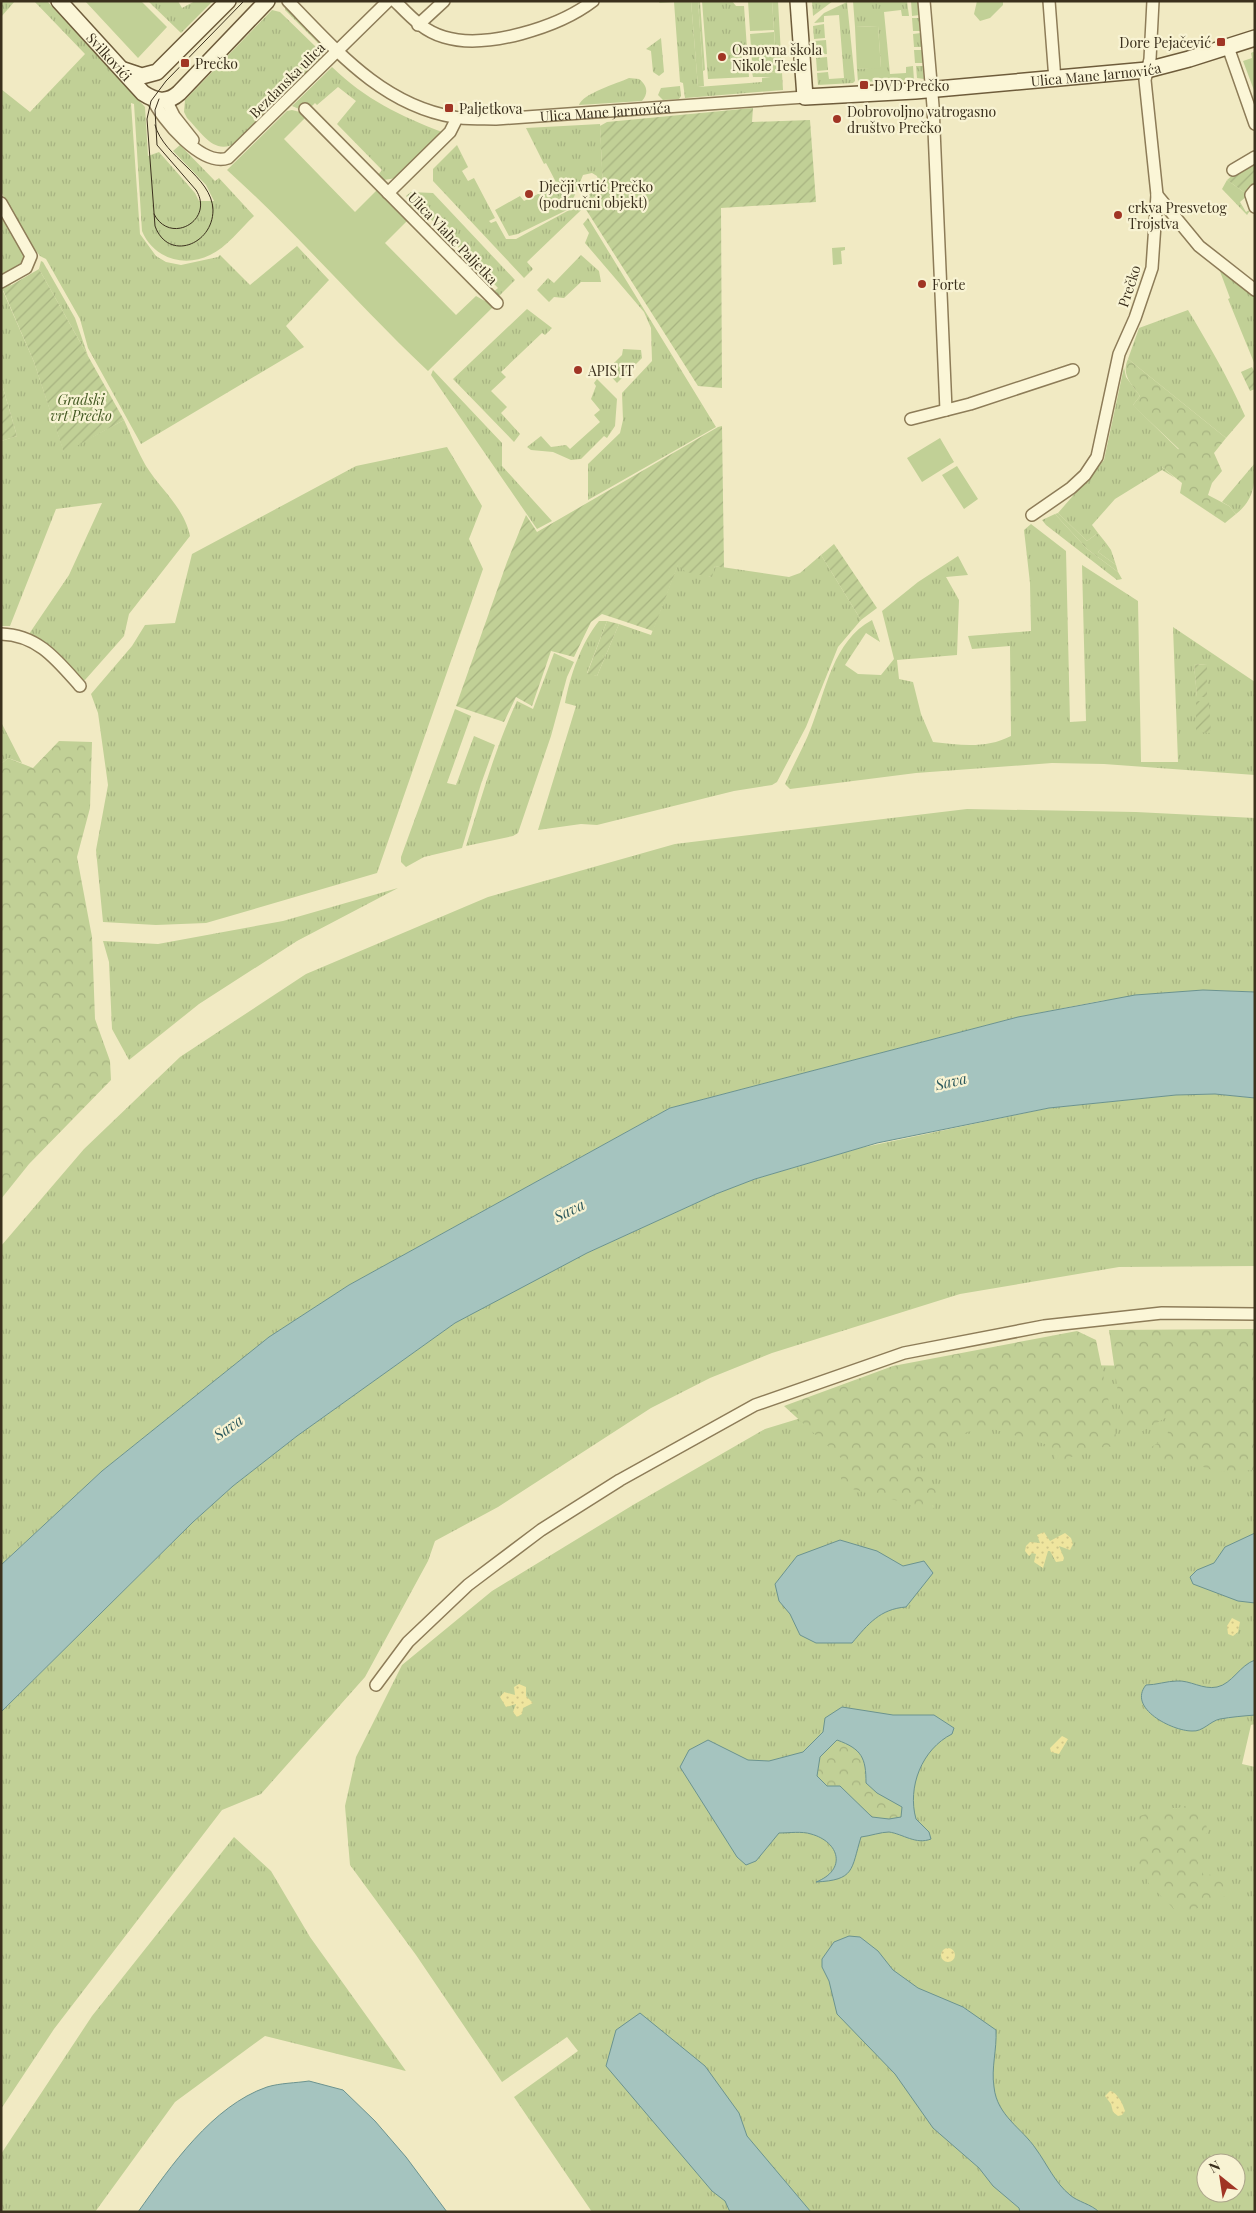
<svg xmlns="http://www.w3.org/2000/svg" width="1256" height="2213" viewBox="0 0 1256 2213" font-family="'Playfair Display',serif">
  <defs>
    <pattern id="grass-tufts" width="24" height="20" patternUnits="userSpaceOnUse" patternTransform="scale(1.25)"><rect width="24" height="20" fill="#c1d096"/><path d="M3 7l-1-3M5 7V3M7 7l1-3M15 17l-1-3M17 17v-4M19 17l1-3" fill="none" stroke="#a7b381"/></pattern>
    <pattern id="forest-crowns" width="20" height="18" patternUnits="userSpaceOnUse" patternTransform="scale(1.25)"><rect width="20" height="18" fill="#c1d096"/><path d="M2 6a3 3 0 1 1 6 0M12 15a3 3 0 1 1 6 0" fill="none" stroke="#a7b381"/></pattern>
    <pattern id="sand-dots" width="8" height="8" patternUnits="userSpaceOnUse" patternTransform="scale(1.25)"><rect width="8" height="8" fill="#efe59e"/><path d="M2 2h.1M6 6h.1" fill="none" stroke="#cec588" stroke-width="1.8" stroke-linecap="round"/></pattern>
    <pattern id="garden-furrows" width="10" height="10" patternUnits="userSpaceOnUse" patternTransform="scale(1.25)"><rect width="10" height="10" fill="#c1d096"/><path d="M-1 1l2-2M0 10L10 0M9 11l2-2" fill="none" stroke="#a7b381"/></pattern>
  </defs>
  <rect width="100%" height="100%" fill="#f1eac3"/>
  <path fill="url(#grass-tufts)" fill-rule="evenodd" d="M1,1H15L1,17Z
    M34,1H47L145,107L148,156L159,152L195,193L199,201H214L206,185L173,151L180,145L215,181L219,178L254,216C241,228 226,248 210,255C184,268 153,258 142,231L134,104L131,103L140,234L156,256L166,262L181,265L218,257L220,255L250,285L297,246L329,280L286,326L304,347L141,444L88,348L80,319L46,259L40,256L18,227L1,191V89L30,112L85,54Z
    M148,1H178L182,8L195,1H213L181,33Z
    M660,1H691L698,87L762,82V78L771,77H753L750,62H752L753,74L777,72L772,1H778L783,90L685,98L683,83L680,82L674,2L659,3Z
    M698,1H700L705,70L703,71Z
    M702,1H732L736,6H744L749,77L708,79Z
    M812,1H833L813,16Z
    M853,1H907L909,16H902L901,10L884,12L890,74L906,73V67L913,66L914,80L858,82L857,69L881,67L878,26L855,27Z
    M911,1H919L920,15L912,16Z
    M847,2L855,81L853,83L818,85L817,73L828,72L829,79L844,78L839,15L824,16V22L814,23L824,13Z
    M285,6L324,43L319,44L285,10Z
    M272,10L280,12L317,48L321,58L237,142C215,157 202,133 187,118L184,112L185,100Z
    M912,18H920L921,31H913Z
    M824,24L825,38L814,39L813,26Z
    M921,33L922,47H914L913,34Z
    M661,38L664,72L659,76L653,72L651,51L646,49Z
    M826,40L827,54L815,55L814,41Z
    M914,50H922L923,63H915Z
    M827,57L828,70L817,71L816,58Z
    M916,66H923L924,79L917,78Z
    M332,67C365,99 400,116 442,132L396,178L384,180L377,176L382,170L337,124L356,101L338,87L317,105L315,103L310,108L306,103L299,109L292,106Z
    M629,78L639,79C647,85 649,93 642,101L579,105C582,94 618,83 629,78Z
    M680,86L681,96L679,99L663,100L658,95L661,88Z
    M600,124L603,189L527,262L533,269L524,278L433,181V169L457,145L468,167L462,171L468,181L474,178L495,218L489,221L491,223L496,221L506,239H516L584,202L589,194L597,190L599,185L597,176L592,173L583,175L569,209L518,234L509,236L495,210L520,196L524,201L550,188L552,192L559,188L546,163L544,164L526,128Z
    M1227,180L1248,195L1240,202L1246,212L1251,209L1247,215L1222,189Z
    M411,192L433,193L515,280L497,298L492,293L498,288L417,205L411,210L408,207L412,203L406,196Z
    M1,208L25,247L27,263L1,279Z
    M588,218L716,427L588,500V464L620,433L623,420L622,393L652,361L651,328L644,312L585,243L589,233L583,224Z
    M581,255L599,271L601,282H581L564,298L554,297L549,302L537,290L548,278L554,283Z
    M41,261L43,262L75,318L88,356L39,269Z
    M1218,266L1255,293V365L1228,299L1230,298Z
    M10,282L11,285L3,291L34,362L64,452L124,420C131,435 138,452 146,466C161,490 184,507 190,536L129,614L124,636L85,680L80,681L49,648L29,634L69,575L102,503L56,509L10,626H1V441L17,436L1,381V286Z
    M527,309L552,328L545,335L542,333L501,372L506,377L491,391L507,407L501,413L520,434L514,442L453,379Z
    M1188,310C1209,345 1229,379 1245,416L1226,438L1128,359L1139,328Z
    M623,349L641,350L642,358L617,383L606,371L622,355Z
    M1124,367L1126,377L1140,396L1133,405L1179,450L1162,467L1175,478L1162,470L1115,499L1092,525L1098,533L1087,541L1058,513L1104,460Z
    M433,370L502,443V466L552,521L537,529L431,375Z
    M597,379L617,399L615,426L607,438L604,436L581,459L571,460L553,452L531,450L527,447L541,436L551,447L566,445L570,449L600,422L594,415L600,410L591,399L596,386L594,383Z
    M447,447L482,506L469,539L483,569L377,873L206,923L156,925L103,922L96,850L108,785L98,713L91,694L132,646L145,625L175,623L192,554L356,466Z
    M1255,463C1255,484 1254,500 1236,514L1229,506L1222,502Z
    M1055,514L1087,549L1118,572L1122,579L1117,580L1046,525L1042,520Z
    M1031,524L1066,551L1070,722L1086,721L1082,565L1138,601L1141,762H1178L1173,627L1255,682V775L1104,764L1052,763L916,773L790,789L785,784C793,765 804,747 811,728C826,690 833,641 872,620L880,642L866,633L845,665L858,674L881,675L894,659L882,611L918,582L958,556L968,575L946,577L959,600L957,655L897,660L899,679L913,682L921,714L933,742C960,745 986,749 1011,736L1010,646L972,649L968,636L1031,631L1030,583L1024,530ZM1194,664L1207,665V697H1197Z
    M1106,543L1111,550L1116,565L1098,552Z
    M821,555L861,620L838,647L806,727L777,782L772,785L734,791L597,825L581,824L538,830L576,706L565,703C570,676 581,643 599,621H607L587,673L597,676L619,624L651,635L678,564L711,577L715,566L789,577L800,573Z
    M554,653L574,662L567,677L551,736L518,833L513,836L466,846C482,797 495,748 517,701L533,709Z
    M455,709L471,716L447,783L456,785L474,736L495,745L481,784L462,848L424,857L406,867L401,862V857Z
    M1,722L22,763L8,758L1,764Z
    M967,809L1136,812L1255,818V992L1203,990L1100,1001L1018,1017L670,1108L349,1285L269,1337L102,1471L1,1565V1246L84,1149L180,1057L306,974L488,897L675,844Z
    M398,888L297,941L199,1004L129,1060L112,1029L109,962L103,941L158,944L283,921Z
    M1215,1094L1255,1098V1266L1119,1267L960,1294L772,1353L710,1378L651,1408L498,1507L435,1541L428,1561L365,1677L261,1794L222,1810L54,2029L1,2109V1712L193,1522L233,1486L297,1436L455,1323L493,1301L587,1253L716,1194L755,1179L860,1148L1049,1108L1176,1095Z
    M1080,1365L1255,1368V1724L1251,1725L1242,1764L1255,1767V2212H592L514,2097L578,2051L567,2037L502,2082L416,1955L350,1865L345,1806L356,1757L402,1665L492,1591L633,1505L765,1429L932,1378ZM1206,2163H1236V2193H1206Z
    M234,1837L271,1871L310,1937L406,2071L265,2036L175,2102L95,2212H1V2154L92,2016Z"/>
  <path fill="url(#forest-crowns)" d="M1128,359L1226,438L1214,453L1222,471L1212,483L1208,495L1229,506L1236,514L1225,523L1180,493L1182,483L1162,467L1165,458L1179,449L1125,398L1133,405L1140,396C1131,383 1121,375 1128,359Z
    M1058,513L1087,541L1098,533L1106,543L1098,552L1116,565L1118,572L1087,549L1055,514Z
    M59,741L92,742L90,808L77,857L92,937L95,1019L110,1061L111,1080L29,1164L1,1199V764L8,758L33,768Z
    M1255,1329V1470L1218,1472L1180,1459L1166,1469L1147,1450L1168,1436L1167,1417L1125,1441L1109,1330Z
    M1077,1331L1096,1340L1118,1446L1094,1448L1056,1463L1052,1446L982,1426L940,1445L912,1466L939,1492L933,1510L841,1486V1458L784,1406L893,1366Z
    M837,1740C862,1749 866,1757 866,1783L877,1793L902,1807L901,1817L889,1819L872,1817L840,1786H827L817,1776L820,1757Z
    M1194,1800L1200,1805L1208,1831L1204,1839L1195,1848L1196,1858L1203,1874L1213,1875L1226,1886L1227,1896L1204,1900L1192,1915L1175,1910L1149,1884L1139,1863L1141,1844L1136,1817C1144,1815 1152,1811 1160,1809C1175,1806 1180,1812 1194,1800Z"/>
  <path fill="url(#sand-dots)" d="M1044,1532L1050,1541L1065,1533L1071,1538L1073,1544L1070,1550L1059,1546L1064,1558L1063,1561L1056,1562L1050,1551H1048L1043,1568L1034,1562L1036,1554L1032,1553L1029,1556L1025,1551L1026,1546L1030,1542L1040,1543L1037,1535Z
    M1232,1618L1240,1622L1238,1632L1233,1636L1228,1634L1227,1626Z
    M519,1684L526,1687V1696L533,1703L523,1708L522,1714L517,1717L513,1712L516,1704L506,1707L500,1697L504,1692L515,1695L514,1687Z
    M1062,1736L1068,1739L1059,1754L1051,1752L1050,1748Z
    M941 1955a7 7 0 1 1 14 0a7 7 0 1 1-14 0Z
    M1110,2091C1117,2092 1123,2104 1125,2111L1122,2115L1118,2116L1113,2112L1111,2104L1105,2096Z"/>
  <path fill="#c1d096" d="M85,1H141L167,27L138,58Z
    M691,1H698L704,86L698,87Z
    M748,1H772L774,30L750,31Z
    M977,1H1003V5L990,18L980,21L974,14Z
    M878,26L881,68L857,69L855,27Z
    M774,32L777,72L753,74L750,34Z
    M1255,51V93L1243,61L1252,58L1251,53Z
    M292,110L300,112L306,117L284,139L355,212L377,190L407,221L385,243L456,315L476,296L485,301L487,299L494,306L428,371C359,306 298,234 227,170L287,111Z
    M845,247V250L841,251L842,264L833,265L832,248Z
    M940,438L954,462L922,482L907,458Z
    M957,466L978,499L964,509L942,475Z"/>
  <path fill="url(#garden-furrows)" d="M753,108L752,122L810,120L816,202L721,208L722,388L698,386L585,208L603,189L600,126L607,122Z
    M1255,161V185L1248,195L1227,180L1234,174Z
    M39,269L124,420L64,453L34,362L3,290Z
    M1252,367L1255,373V389L1250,391L1241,372Z
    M1,381L17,436L1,441Z
    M722,426L724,568L715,566L712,577L686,572L678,565L653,631L602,614L591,622L574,657L551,651L532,706L516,697L504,722L456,706L507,562L526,515L537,532L718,427Z
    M834,544L877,608L861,620L821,555Z
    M607,621L619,624L597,676L587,674Z
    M1194,664L1207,665V697H1197Z
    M1196,701L1209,702L1211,733L1196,732Z"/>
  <path fill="#a5c4bf" stroke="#6b938f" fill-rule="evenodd" d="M1203,990L1255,992V1098L1215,1094L1176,1095L1049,1108L877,1143L755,1179L716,1194L587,1253L455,1323L297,1436L233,1486L193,1522L1,1712V1565L102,1471L269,1337L349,1285L670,1108L1018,1017L1135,995Z
    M1255,1533V1603L1238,1601L1193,1584L1190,1577L1197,1570L1214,1563L1225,1547Z
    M840,1540L877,1551L903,1566L924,1561L933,1573L906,1607C880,1609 868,1624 852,1643H816L800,1635L790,1614L779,1601L775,1584L797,1556Z
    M1255,1660V1715C1243,1716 1231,1717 1220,1719C1210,1721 1203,1732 1192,1731C1172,1731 1127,1708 1146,1685C1156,1685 1167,1681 1177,1681C1190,1680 1203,1690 1217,1687C1232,1684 1240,1665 1255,1660Z
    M842,1707L893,1715H934L954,1728L952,1734C922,1749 907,1787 916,1819L929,1832L931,1839C916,1845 903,1834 889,1832C881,1832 870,1836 861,1837C851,1870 855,1880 816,1882C847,1870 840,1842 811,1834C802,1831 789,1833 779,1833L756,1861L746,1865L737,1857L680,1767L689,1750L708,1740L748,1760L769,1761L803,1752L823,1732L825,1718ZM837,1740C862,1749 866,1758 866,1783L877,1793L902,1807L901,1817L889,1819L872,1817L840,1786H827L817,1776L820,1757Z
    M849,1936L860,1937L878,1951L893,1970L918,1988L963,2007L996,2030C997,2050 991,2068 994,2087C997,2116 1022,2128 1036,2149C1047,2164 1055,2183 1070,2195C1078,2202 1091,2204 1099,2212H1020L1019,2208L993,2186L979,2168L933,2128L895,2074L837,2014L829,1981L822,1967V1959L834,1942Z
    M640,2013L705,2066L739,2113L747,2136L811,2212H730L725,2201L712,2191L606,2066L616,2030Z
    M309,2081L343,2090L375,2121L406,2157L447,2212H138C171,2166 212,2106 267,2087C280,2083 296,2083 309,2081Z"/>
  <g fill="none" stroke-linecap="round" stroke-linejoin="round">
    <g stroke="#8d7c58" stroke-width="14">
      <g id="street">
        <path id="s1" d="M288,1C336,50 382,105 454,117C467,120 482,118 496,119L805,97"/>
        <path d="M395,1C410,16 423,31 444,37C486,50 559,27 593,1"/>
        <path d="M924,1L933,106L946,410"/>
        <path d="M1049,1L1055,80"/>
        <path d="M418,25L444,1"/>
        <path d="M1228,47L1255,124"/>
        <path d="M152,98C162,120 202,167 228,158L388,1"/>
        <path d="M166,100L174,116L193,140"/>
        <path d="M305,109L497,303"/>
        <path d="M1233,170L1255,157"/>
        <path d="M1255,190L1251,195L1255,207"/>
        <path d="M388,193L450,132L457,118"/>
        <path d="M1157,195L1199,246L1255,290"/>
        <path d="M1,203L31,256L26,268L1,282"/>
        <path d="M911,419L970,404L1073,370"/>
        <path d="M1032,515L1071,488L1085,475L1097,457L1119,354L1135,318L1152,268L1157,195L1145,80L1150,59L1153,1"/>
        <path d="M1,634C38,635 57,660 80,686"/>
        <path d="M376,1685L408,1642L468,1585L541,1530L620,1480L755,1405L904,1353L1044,1326L1162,1313L1255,1314"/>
      </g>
    </g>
    <g stroke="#6e5c3b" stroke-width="18">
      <g id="secondary">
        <path id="s2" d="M59,1L143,93C155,101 167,104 179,93L267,1"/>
        <path id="s3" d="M798,1L805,97L915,91L1147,70L1189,59L1255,38"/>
        <path d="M124,70L142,76L157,72L228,1"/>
      </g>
    </g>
    <use href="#street" stroke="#fbf6d7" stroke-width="11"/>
    <use href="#secondary" stroke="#fbf6d7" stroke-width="15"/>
    <path stroke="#3b301d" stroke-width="1" d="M155,125C164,158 212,176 213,210C213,245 168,262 155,226L147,119L151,101L166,81L244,1
      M154,214C170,246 215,220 196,190L157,145L155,110L159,99"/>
  </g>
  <g fill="#a03524" stroke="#f8f3d3" stroke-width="2">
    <rect x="1216" y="37" width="10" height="10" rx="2.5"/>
    <circle cx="722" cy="57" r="5"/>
    <rect x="180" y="58" width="10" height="10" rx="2.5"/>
    <rect x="859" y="80" width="10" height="10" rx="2.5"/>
    <rect x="444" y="103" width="10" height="10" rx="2.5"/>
    <circle cx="837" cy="119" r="5"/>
    <circle cx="529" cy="194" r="5"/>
    <circle cx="1118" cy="215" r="5"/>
    <circle cx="922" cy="284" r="5"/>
    <circle cx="578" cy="370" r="5"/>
  </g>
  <g text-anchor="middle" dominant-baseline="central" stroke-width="4.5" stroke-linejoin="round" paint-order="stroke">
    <g font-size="14" fill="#3b301d" stroke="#f8f3d3" text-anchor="start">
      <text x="1211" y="42" text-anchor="end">Dore Pejačević</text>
      <text x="732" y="49">Osnovna škola<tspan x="732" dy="16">Nikole Tesle</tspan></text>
      <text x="195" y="63">Prečko</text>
      <text x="874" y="85">DVD Prečko</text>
      <text x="459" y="108">Paljetkova</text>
      <text x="847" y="111">Dobrovoljno vatrogasno<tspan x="847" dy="16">društvo Prečko</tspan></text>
      <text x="539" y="186">Dječji vrtić Prečko<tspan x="539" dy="16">(područni objekt)</tspan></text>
      <text x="1128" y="207">crkva Presvetog<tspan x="1128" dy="16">Trojstva</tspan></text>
      <text x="932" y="284">Forte</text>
      <text x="588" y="370">APIS IT</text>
    </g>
    <g font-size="14" fill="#3b301d" stroke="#f8f3d3">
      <text stroke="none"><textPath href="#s2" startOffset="75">Svilkovići</textPath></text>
      <text stroke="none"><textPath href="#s3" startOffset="388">Ulica Mane Jarnovića</textPath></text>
      <text transform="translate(287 80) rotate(-45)">Bezdanska ulica</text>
      <text stroke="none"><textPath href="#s1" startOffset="358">Ulica Mane Jarnovića</textPath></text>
      <text transform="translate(453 238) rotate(46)">Ulica Vlahe Paljetka</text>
      <text transform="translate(1129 286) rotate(-72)">Prečko</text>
    </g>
    <g font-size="14" font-style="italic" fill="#435922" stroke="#f8f3d3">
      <text x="81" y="399">Gradski<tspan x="81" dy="16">vrt Prečko</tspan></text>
    </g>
    <g font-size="15" font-style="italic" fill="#2b585c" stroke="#f8f3d3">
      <text transform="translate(951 1081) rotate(-13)">Sava</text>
      <text transform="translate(569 1210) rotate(-26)">Sava</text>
      <text transform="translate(228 1427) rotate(-35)">Sava</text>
    </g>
  </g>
  <rect width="1256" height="2213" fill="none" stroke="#3b301d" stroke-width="5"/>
  <g transform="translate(1221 2178) rotate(330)"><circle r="24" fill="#f8f3d3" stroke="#aca58a"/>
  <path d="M0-4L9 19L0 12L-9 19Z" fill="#a03524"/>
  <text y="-8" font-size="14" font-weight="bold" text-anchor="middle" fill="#3b301d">N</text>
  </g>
</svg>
